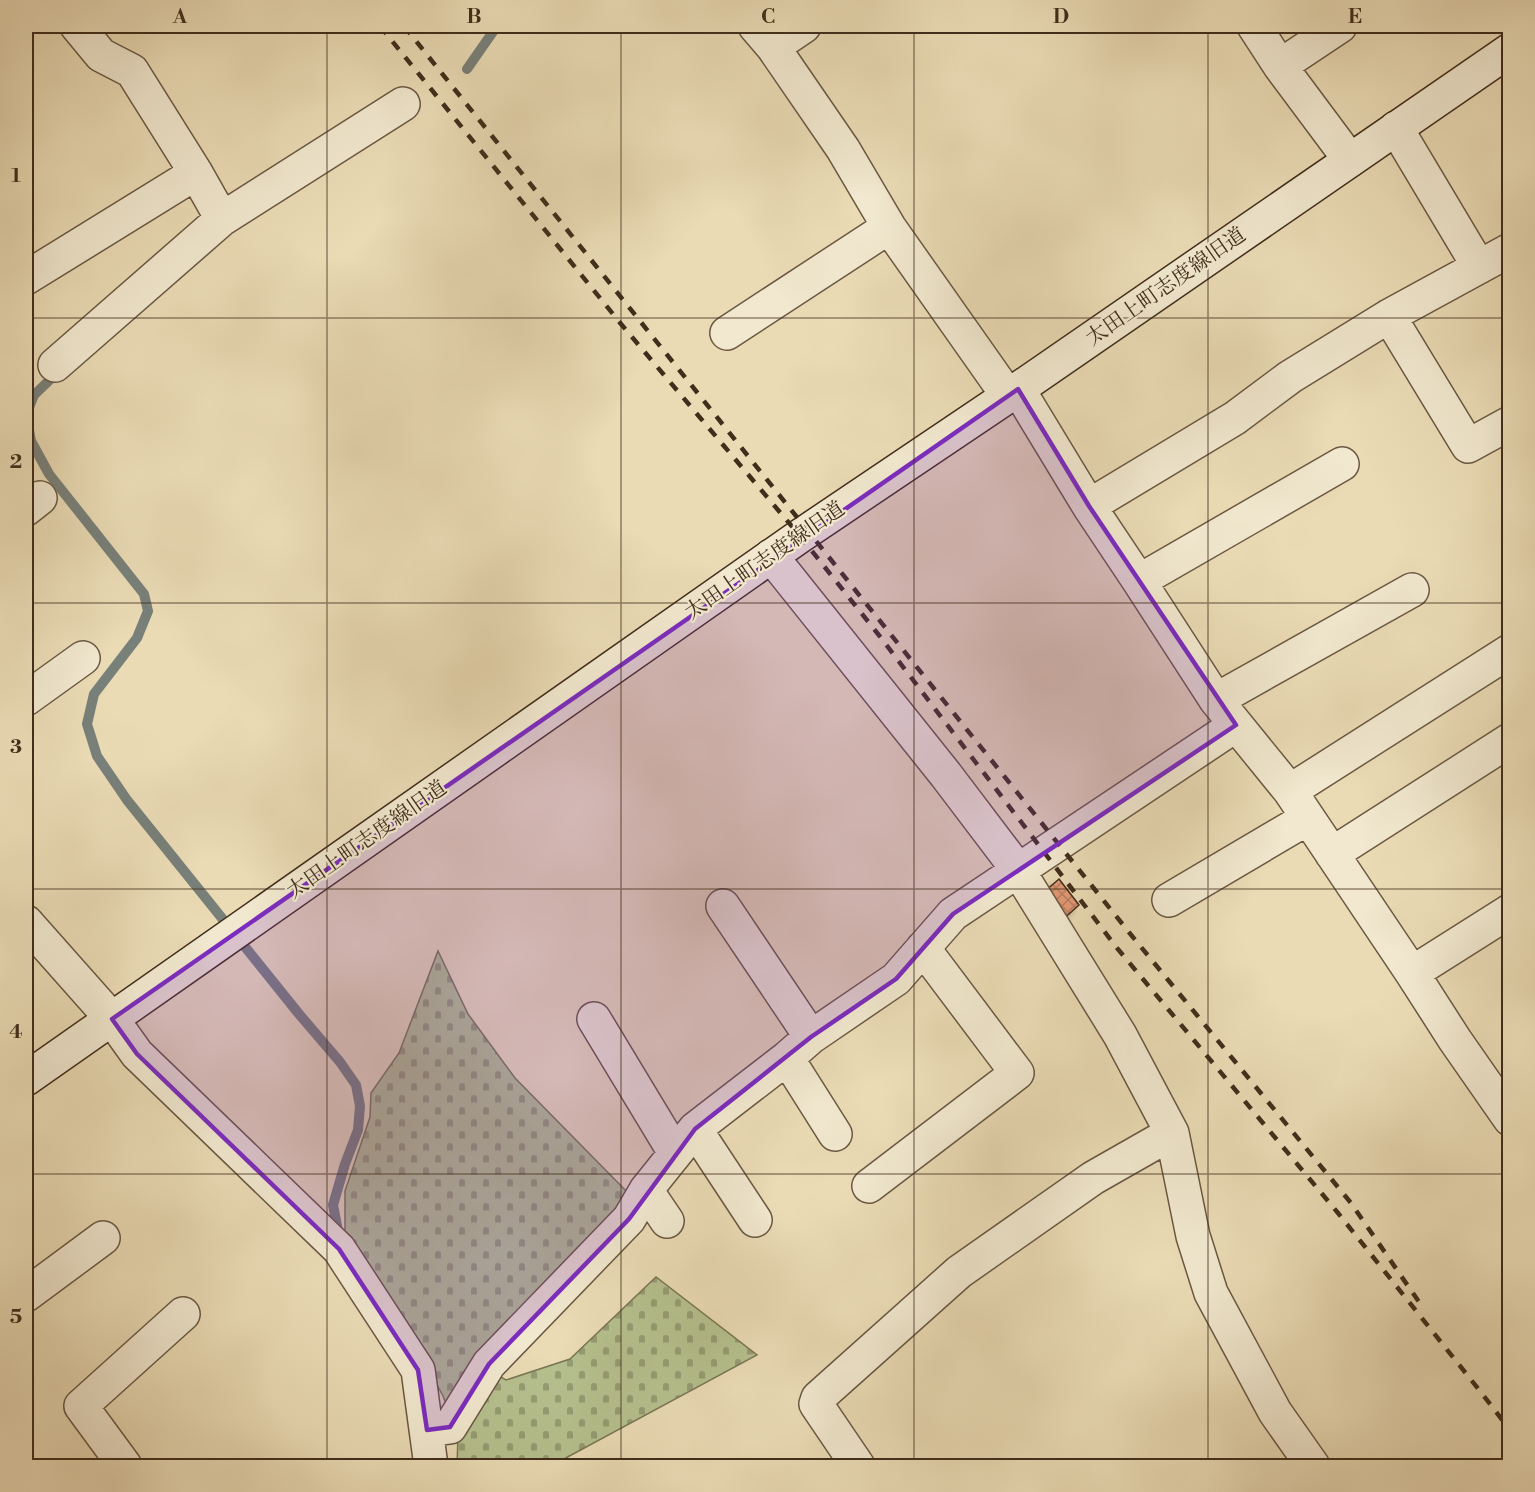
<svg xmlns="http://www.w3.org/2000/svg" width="1535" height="1492" viewBox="0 0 1535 1492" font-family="'Libre Bodoni','Noto Serif JP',serif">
  <defs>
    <pattern id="cemetery-stones" width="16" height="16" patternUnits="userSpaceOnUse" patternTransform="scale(1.5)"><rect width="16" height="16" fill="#b5c08e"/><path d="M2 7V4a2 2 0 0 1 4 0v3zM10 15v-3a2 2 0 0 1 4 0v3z" fill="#959c73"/></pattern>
    <pattern id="building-cross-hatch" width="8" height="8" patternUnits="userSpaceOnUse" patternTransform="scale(1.5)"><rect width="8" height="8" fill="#e19974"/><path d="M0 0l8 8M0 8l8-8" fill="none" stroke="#b87d5e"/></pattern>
    <filter id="shadow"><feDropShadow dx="-5.5" dy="5.5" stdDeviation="3" flood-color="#0004"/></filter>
  </defs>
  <rect width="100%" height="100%" fill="#eadbb5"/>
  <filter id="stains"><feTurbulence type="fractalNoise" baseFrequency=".00333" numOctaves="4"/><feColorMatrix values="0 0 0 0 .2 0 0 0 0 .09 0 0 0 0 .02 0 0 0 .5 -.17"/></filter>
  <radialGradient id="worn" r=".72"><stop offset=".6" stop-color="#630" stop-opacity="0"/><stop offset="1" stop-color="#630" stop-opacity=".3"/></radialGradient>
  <path fill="url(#cemetery-stones)" stroke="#7a7654" stroke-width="1.5" d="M438,951L468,1014L515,1078L633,1198L481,1366L506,1380L570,1359L656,1277L757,1355L551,1466H457L458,1435L443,1396L398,1314L345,1233V1191L370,1117L371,1093L399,1053Z"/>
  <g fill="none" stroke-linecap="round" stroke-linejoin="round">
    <path stroke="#78807a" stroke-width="10" d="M467,69L497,26
      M58,372L34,395L26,415L31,441L49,474L144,594L148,611L137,638L94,694L87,724L97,756L127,800L299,1014L340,1062L356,1085L360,1106L358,1130L345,1164L333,1205L339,1236"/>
  </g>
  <path fill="url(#building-cross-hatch)" stroke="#402d1b" stroke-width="1.5" filter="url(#shadow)" d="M1059,879L1079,905L1060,922L1043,893Z"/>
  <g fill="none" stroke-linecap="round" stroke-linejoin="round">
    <g stroke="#6a5842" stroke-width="36">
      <path id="street" d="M77,26L101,55L132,71L196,173L222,219
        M755,26L773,47L843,149L889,227L1008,396
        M1254,26L1280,66L1350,160
        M773,47L804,26
        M1280,66L1340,26
        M1396,128L1479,267
        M26,278L196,173
        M1389,316L1468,446L1510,423
        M727,333L889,227
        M55,365L222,219L403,104
        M1018,389L1089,506L1139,581L1216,700L1290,791L1412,973L1455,1040L1510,1119
        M1089,506L1235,418L1290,377L1389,316L1510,250
        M26,509L40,498
        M771,556L946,775L1018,870L1120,1035L1172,1133L1193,1236L1211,1293L1275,1412L1313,1466
        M1139,581L1342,464
        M26,699L83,658
        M1216,700L1412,590
        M1290,791L1510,651
        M1332,854L1510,740
        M1169,900L1308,818
        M723,906L811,1037
        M26,922L112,1019L137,1054L339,1249L418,1370L431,1466
        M1412,973L1510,911
        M594,1019L675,1153
        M787,1058L835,1134
        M695,1129L755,1220
        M869,1186L1017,1073L923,948
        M646,1190L667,1221
        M26,1295L103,1238
        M427,1430L450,1427L489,1364L629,1219L646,1190L695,1129L787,1058L811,1037L896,979L953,914L1236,725
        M125,1466L81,1406L183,1314
        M858,1466L816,1404L818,1398L959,1272L1093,1178L1172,1133"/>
    </g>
    <g stroke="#402d1b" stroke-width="36">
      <path id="secondary" d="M26,1079L800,536L1008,396L1510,50"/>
    </g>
    <use href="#street" stroke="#f1e8cf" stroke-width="33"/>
    <use href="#secondary" stroke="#f1e8cf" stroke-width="33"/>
    <path stroke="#402d1b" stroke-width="4.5" stroke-dasharray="10 10" stroke-linecap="butt" d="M380,26L621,324L800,536L878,634L1117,948L1338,1213L1480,1391L1510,1430
      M404,26L1132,936L1351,1203L1419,1302"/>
  </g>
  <path fill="#7b2cbf" fill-opacity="0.2" stroke="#7b2cbf" stroke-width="4.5" stroke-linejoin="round" d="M1018,389L1089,506L1236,725L953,914L896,979L811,1037L695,1129L629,1219L489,1364L450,1427L427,1430L418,1370L339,1249L137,1054L112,1019Z"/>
  <path fill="none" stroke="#402d1b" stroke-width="1.5" stroke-opacity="0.55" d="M327,26V1466M621,26V1466M914,26V1466M1208,26V1466M26,318H1510M26,603H1510M26,889H1510M26,1174H1510"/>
  <g text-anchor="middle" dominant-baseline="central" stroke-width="4.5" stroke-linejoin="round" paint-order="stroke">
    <g font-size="21" fill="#402d1b" stroke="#f1e8cf">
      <text transform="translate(1166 287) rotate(-35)">太田上町志度線旧道</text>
      <text transform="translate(765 561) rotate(-35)">太田上町志度線旧道</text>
      <text transform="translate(367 840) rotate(-35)">太田上町志度線旧道</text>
    </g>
  </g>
  <rect width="1535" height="1492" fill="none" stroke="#eadbb5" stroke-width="66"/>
  <rect x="33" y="33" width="1469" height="1426" fill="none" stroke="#402d1b" stroke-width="2"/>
  <g font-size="20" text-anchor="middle" font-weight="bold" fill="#402d1b">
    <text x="180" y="23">A</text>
    <text x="474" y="23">B</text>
    <text x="768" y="23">C</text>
    <text x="1061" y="23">D</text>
    <text x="1355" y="23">E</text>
    <text x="16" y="182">1</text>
    <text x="16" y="468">2</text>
    <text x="16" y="753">3</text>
    <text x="16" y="1038">4</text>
    <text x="16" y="1323">5</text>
  </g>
  <rect width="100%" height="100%" filter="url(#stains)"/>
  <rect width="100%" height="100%" fill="url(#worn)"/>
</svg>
